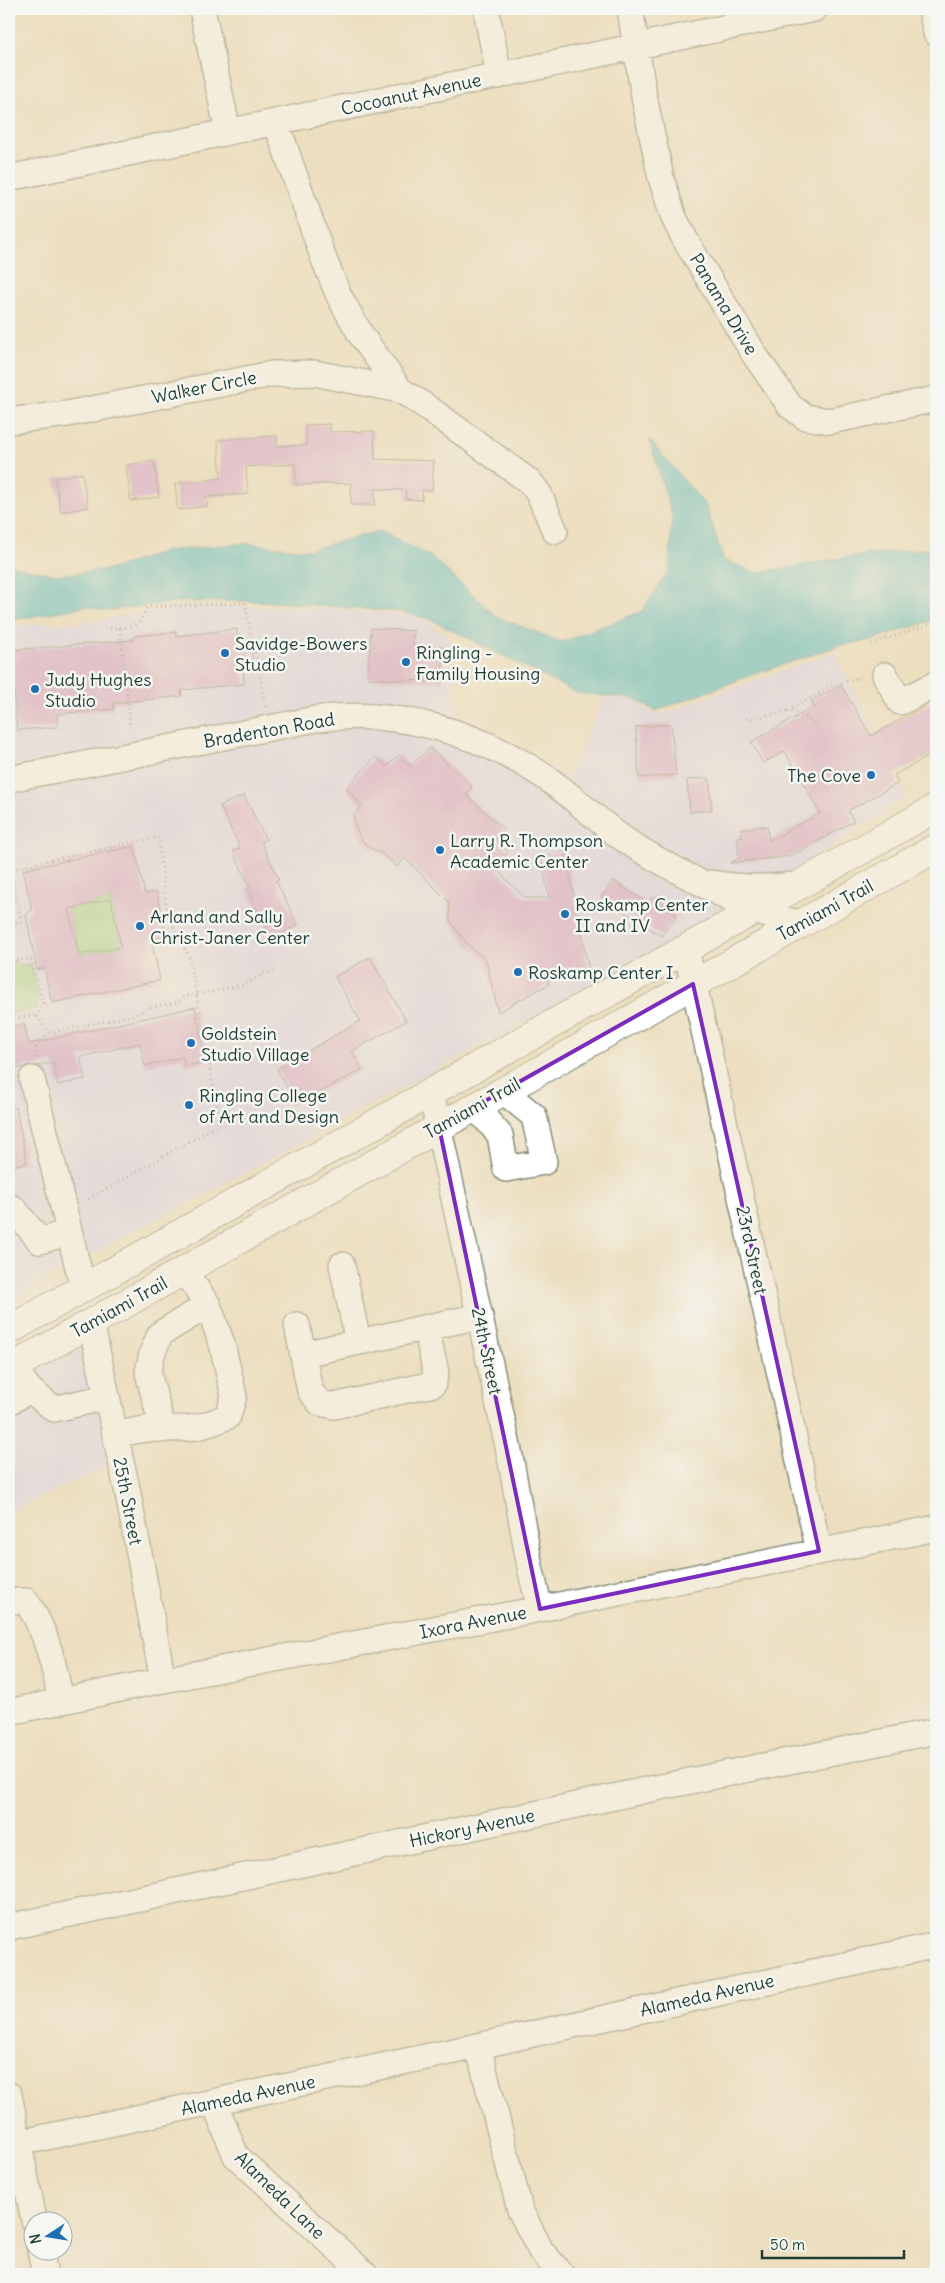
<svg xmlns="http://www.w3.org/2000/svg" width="945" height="2283" viewBox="0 0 945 2283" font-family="Delius,sans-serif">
  <rect width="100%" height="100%" fill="#f6f6f2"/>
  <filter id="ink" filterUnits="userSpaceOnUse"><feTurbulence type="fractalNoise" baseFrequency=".02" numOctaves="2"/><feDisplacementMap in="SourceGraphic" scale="10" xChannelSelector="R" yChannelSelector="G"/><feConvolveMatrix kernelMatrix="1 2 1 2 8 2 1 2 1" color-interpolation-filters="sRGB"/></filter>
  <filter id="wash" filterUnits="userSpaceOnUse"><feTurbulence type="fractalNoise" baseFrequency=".0096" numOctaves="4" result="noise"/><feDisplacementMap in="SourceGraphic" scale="20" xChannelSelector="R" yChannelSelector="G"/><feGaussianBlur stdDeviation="1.12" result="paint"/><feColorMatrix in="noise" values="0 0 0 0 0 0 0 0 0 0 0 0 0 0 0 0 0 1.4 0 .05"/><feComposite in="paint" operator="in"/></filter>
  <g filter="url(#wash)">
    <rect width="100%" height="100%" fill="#ecdfbf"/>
    <path fill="#dad6f7" d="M183,605L340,609L416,616L451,638L454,712L568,779L604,698L634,700L656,716L835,652L906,797L730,912L9,1299V625L82,623Z
      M83,1339L110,1464L9,1512V1381Z"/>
    <path fill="#9cd78b" stroke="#5e8a60" d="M111,899L121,947L79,955L69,909Z
      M9,958L17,964L30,965L32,967L38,999L36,1009L9,1014Z"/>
    <path fill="#4fbdc7" stroke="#377d7e" d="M649,439L706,506L724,560L756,573L848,557L936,548V619L872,640L841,645L752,675L656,711L634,699L576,693L430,619L402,612L262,601L178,602L104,611L87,606L9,621V565L58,575L112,569L166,551L245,543L308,550L379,531L432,557L497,617L562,642L642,611L669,571L672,515Z"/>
    <g id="blocks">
      <path fill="#d5a2d4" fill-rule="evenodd" d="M330,424V432L374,431L375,459L434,461L432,491L422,490V500L405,499L406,490L375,489V505H351V483L296,485L295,464L246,467L248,494L206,497L208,506L178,510L175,484L221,478L218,440L277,436V446L307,445L305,425Z
        M154,461L159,497L131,501L126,465Z
        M82,473L88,507L61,512L55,478Z
        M371,628L414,631L413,645L444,647L442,682L368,678Z
        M237,629L238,640H251L253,666L243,667L244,684L181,690L182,696L113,703L114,709L57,714L58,727L17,730L11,650L134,640V636L176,632V636Z
        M841,685L871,736L936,700V752L894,775L898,783L848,811L854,821L792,856L730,863L739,858L737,837H742L741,829L767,826L769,841L820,813L785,751L763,763L751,742L814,707L811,701Z
        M671,724L676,775L639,778L636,727Z
        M430,748L472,787L466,795L504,829L495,839L508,851L504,857L507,859L497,870L525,898H549L541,856L565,851L589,971L548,979L549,984L498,1012L486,960L469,946L450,921L449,902L405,858L397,867L384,855L370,848L362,841L355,826L354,814L362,806L346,788L376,757L386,767L399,755L410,766Z
        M709,778L712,810L690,812L687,780Z
        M244,795L266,840L261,842L279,880L276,881L298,925L271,938L247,889L250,887L233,851L240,848L220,806Z
        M134,846L145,894L157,892L166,936L151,939L160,980L52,1003L44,968L37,970L26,915L32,910L23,870ZM111,899L121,947L79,955L69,909Z
        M613,880L648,904L652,896L677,915L661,936L601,897Z
        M370,957L406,1021L352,1051L362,1070L296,1104L277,1069L360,1021L335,977Z
        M195,1007L206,1062L185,1066L183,1057L145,1066L140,1043L80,1057L85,1079L58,1085L53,1062L37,1066L29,1065L9,1072V1027L24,1024L29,1044Z
        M9,1108H16L27,1163L9,1167Z"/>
    </g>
  </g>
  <g filter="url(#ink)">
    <use href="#blocks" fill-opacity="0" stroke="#868e7a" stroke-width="1"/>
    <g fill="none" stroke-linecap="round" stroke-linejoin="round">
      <g stroke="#868e7a" stroke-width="28">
        <path id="minor" d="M202,9L228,132
          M486,9L499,76
          M630,9L644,97L661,178L674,218L686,241L754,354L790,406L805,417L830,421L936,399
          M931,9L936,33
          M276,122L323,257L339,296L361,335L400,390L424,405L530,482L539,494L555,531
          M9,178L814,9
          M9,421L67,414L272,374L314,373L400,390
          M885,675L900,702L936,684
          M9,779L316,719C395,708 475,731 542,775C571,794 596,820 625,840C649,856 676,870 701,883C734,902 764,918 802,923
          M711,883C741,888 769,889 800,884
          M686,949L819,1551
          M32,1079L83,1288
          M431,1093L510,1456L530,1567L540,1609
          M475,1107L500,1135L506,1169L544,1162L534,1116L503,1091
          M9,1210L13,1208L40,1241L69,1232
          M342,1265L358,1342
          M184,1271L208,1305
          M91,1323L127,1489L163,1680
          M297,1325L310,1391L320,1403L334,1406L433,1384L436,1373L426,1328
          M303,1354L480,1316
          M13,1367L30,1390L54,1409L107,1397
          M9,1402L30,1390
          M115,1435C125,1433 136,1430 147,1429C181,1428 195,1432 228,1416L234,1396L222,1344L208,1305L160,1334L152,1354L148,1372L163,1430
          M9,1601H26C47,1631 54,1666 61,1701
          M9,1712L163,1680L540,1609L936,1528
          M9,1927L651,1789L936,1731
          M478,2046L520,2210L541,2251L561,2274
          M9,2095L34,2220
          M214,2102L236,2156L365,2274
          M18,2143L478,2046L936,1945
          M40,2250L45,2274"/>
      </g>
      <g stroke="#868e7a" stroke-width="30">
        <path id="major" d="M9,1330L936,808
          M9,1369L936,848"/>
      </g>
      <path stroke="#868e7a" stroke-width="3" stroke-dasharray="1 4" stroke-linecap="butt" d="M120,628L130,726
        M110,629C131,627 139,628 147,607L245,603L266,707
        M871,644L936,622
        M788,711L832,686L864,676
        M747,719L788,711L804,715L817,728
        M21,922L11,869L158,837L166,904L174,929L189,956L220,1124L89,1199L83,1198
        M9,929L15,923L26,921
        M9,953L17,960L31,959L43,1003L37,1016L49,1033
        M9,1019L38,1015
        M37,1058L36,1048L49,1033L135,1015L147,1008L179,1002L185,996L222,990L242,985L275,969"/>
      <use href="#minor" stroke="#fff" stroke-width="25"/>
      <use href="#major" stroke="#fff" stroke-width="28"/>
    </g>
  </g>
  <path d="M0 0H945V2283H0ZM693,984L819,1551L540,1609L439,1127Z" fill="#ecdfbf" fill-opacity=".55" fill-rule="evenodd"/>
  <path fill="none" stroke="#7b2cbf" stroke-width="4" stroke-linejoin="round" d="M693,984L819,1551L540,1609L439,1127Z"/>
  <g fill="#1f6fb2" stroke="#f6f6f2" stroke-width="2">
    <circle cx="225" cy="653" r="5"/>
    <circle cx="406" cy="662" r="5"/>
    <circle cx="35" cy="689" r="5"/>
    <circle cx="871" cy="775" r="5"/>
    <circle cx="440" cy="850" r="5"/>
    <circle cx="565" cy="914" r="5"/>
    <circle cx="140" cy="926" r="5"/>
    <circle cx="518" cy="972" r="5"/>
    <circle cx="191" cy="1043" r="5"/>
    <circle cx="189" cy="1105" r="5"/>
  </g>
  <g text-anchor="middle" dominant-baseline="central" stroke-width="5" stroke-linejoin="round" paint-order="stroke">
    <g font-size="18" fill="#1f3d34" stroke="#f6f6f2">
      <text transform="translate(411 94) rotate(-12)">Cocoanut Avenue</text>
      <text transform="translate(724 304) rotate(59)">Panama Drive</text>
      <text transform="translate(204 387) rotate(-11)">Walker Circle</text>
      <text transform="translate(269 730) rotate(-10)">Bradenton Road</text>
      <text transform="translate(825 910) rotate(-29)">Tamiami Trail</text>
      <text transform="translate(472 1108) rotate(-29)">Tamiami Trail</text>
      <text transform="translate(752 1250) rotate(78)">23rd Street</text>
      <text transform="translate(119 1307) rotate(-29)">Tamiami Trail</text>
      <text transform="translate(487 1351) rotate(78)">24th Street</text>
      <text transform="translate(128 1501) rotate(79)">25th Street</text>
      <text transform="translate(473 1622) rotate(-11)">Ixora Avenue</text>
      <text transform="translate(472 1828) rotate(-12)">Hickory Avenue</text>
      <text transform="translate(707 1995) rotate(-13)">Alameda Avenue</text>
      <text transform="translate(248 2095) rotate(-12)">Alameda Avenue</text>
      <text transform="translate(280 2195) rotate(44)">Alameda Lane</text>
    </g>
    <g font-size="18" fill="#1f3d34" stroke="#f6f6f2" text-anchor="start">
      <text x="235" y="643">Savidge-Bowers<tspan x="235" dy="21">Studio</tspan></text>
      <text x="416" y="652">Ringling -<tspan x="416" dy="21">Family Housing</tspan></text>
      <text x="45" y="679">Judy Hughes<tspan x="45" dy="21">Studio</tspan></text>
      <text x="861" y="775" text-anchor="end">The Cove</text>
      <text x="450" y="840">Larry R. Thompson<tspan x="450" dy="21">Academic Center</tspan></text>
      <text x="575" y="904">Roskamp Center<tspan x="575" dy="21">II and IV</tspan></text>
      <text x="150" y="916">Arland and Sally<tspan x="150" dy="21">Christ-Janer Center</tspan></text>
      <text x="528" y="972">Roskamp Center I</text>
      <text x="201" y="1033">Goldstein<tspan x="201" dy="21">Studio Village</tspan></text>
      <text x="199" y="1095">Ringling College<tspan x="199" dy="21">of Art and Design</tspan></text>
    </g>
  </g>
  <rect width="945" height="2283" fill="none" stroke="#f6f6f2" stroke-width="30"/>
  <g transform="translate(48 2236) rotate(258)"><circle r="24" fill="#f6f6f2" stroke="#a0aca6"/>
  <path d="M0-4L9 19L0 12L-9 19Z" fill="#1f6fb2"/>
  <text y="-8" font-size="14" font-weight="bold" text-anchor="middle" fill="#1f3d34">N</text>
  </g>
  <path d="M762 2250v8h142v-8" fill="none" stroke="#1f3d34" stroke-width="2.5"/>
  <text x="770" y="2250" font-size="15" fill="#1f3d34" stroke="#f6f6f2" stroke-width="4" paint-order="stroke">50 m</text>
</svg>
